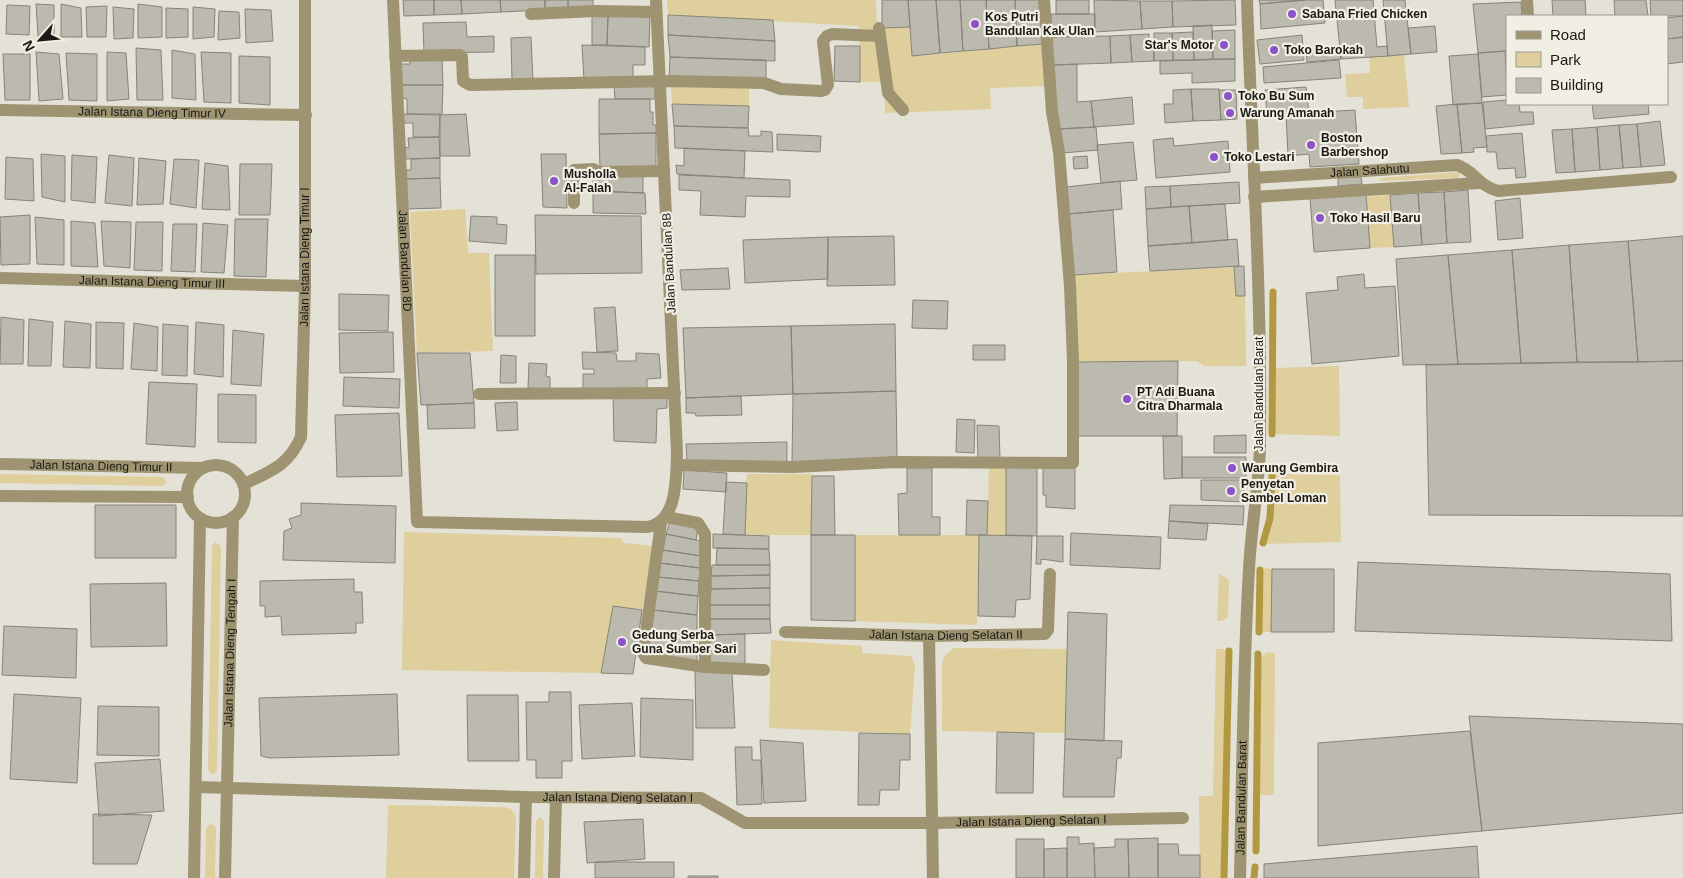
<svg xmlns="http://www.w3.org/2000/svg" width="1683" height="878" viewBox="0 0 1683 878" font-family="Helvetica,sans-serif">
  <rect width="100%" height="100%" fill="#e4e1d6"/>
  <path fill="#decf9c" d="M667,0H876L877,28L910,27L912,56L1043,44L1045,86L990,88L991,109L885,113L884,82H860L859,26L668,15Z
    M1404,55L1409,107L1363,109V97H1347L1345,74L1370,73L1369,57Z
    M671,84L749,86V106L672,104Z
    M1458,172L1460,174L1458,178L1379,181L1381,178Z
    M1390,195L1394,247L1370,248L1366,197Z
    M465,209L468,253H489L493,351L417,353L410,212Z
    M1234,267L1236,296H1245L1246,366H1204L1197,361L1076,362L1074,275Z
    M1339,366L1340,436L1274,434L1275,368Z
    M989,467H1006V535H987Z
    M0,474L163,477L167,483L162,486L0,483Z
    M747,474H812L811,535H745Z
    M1278,474L1340,475L1341,542L1265,544L1271,519L1274,476Z
    M404,532L621,538L624,543L653,546L642,610L613,606L601,673L402,670Z
    M855,535H979L977,625L855,621Z
    M215,542L221,546L217,771L213,775L208,770L212,546Z
    M1265,568L1272,569L1271,632H1261L1262,571Z
    M1219,573L1229,580L1228,617L1222,621H1217Z
    M771,640L862,646V653L911,656L915,665L910,734L769,728Z
    M954,648L1068,649L1065,733L942,731V663L945,655Z
    M1216,649H1224L1226,652L1221,878H1200L1199,796H1213Z
    M1267,652L1275,653L1274,795H1259L1261,658Z
    M388,805L504,807L511,809L516,816L514,878H386Z
    M540,817L544,821L543,878H535L536,821Z
    M211,824L216,827L215,878H205L206,828Z"/>
  <g fill="none" stroke-linecap="round" stroke-linejoin="round">
    <path stroke="#b29941" stroke-width="7" d="M1272,434L1273,292
      M1263,543L1270,518L1272,475
      M1259,632L1260,570
      M1256,851L1258,654
      M1224,878L1229,651
      M1254,878L1255,867"/>
  </g>
  <path fill="#bcb9af" stroke="#86847a" d="M403,0H434V15L404,16Z
    M434,0H461L462,14L434,15Z
    M461,0H500L501,12L462,14Z
    M500,0H545V10L501,12Z
    M545,0H568V9L545,10Z
    M568,0H593V9H568Z
    M882,0H908L910,27L882,28Z
    M908,0H936L940,53L912,56Z
    M936,0H960L963,51L940,53Z
    M960,0H986L989,49L963,51Z
    M986,0H1015L1017,46L989,49Z
    M1015,0H1039L1043,44L1017,46Z
    M1056,0H1089V14H1056Z
    M1094,0L1140,1L1142,29L1095,32Z
    M1235,0L1236,25L1173,27L1172,1Z
    M1259,0H1305L1260,4Z
    M1305,0H1323L1325,23L1261,29L1260,4Z
    M1335,0H1373L1377,47L1387,46L1388,56L1341,59Z
    M1383,0H1405L1411,54L1388,56Z
    M1552,0H1585L1586,16H1553Z
    M1614,0H1646L1648,16H1615Z
    M1650,0H1683V16H1651Z
    M1140,1H1172L1173,27L1142,29Z
    M1521,2L1522,16H1507V51L1478,53L1473,4Z
    M36,4L54,5V37L38,36Z
    M61,4L81,8L82,37H61Z
    M138,4L162,7V37L138,38Z
    M7,5L30,6L29,35L6,34Z
    M107,6L106,37H87L86,7Z
    M113,7L134,9L133,38L114,39Z
    M193,7L215,9L214,37L193,39Z
    M166,8L188,9V37L166,38Z
    M245,9L271,10L273,41L246,43Z
    M219,11L239,12L240,38L218,40Z
    M1051,14H1095V36L1052,37Z
    M592,15H608L607,45H592Z
    M608,15L650,17L649,47L607,45Z
    M668,15L773,20L775,41L668,35Z
    M1683,16V37L1667,39V18Z
    M466,22L467,37L494,36V52L424,53L423,23Z
    M1212,25L1213,59L1194,60L1193,26Z
    M1435,26L1437,52L1411,54L1408,28Z
    M1235,30V59H1213L1212,31Z
    M1193,32L1194,60H1173L1172,33Z
    M1154,33H1172L1173,60L1154,61Z
    M1149,34V50H1154V61L1132,62L1130,35Z
    M668,35L775,41V61L670,57Z
    M1130,35L1132,62L1111,63L1110,36Z
    M1302,35L1304,60L1260,64L1257,40Z
    M1110,36L1111,63L1053,65L1052,37Z
    M531,37L533,81L512,80L511,38Z
    M1683,37V62L1667,64V39Z
    M582,45L645,47V65H633V79L584,80Z
    M835,46H860V82L834,81Z
    M1340,46L1341,59L1307,62L1306,49Z
    M136,48L161,50L163,100H137Z
    M172,50L195,54L196,100L172,98Z
    M1505,51L1507,95L1482,97L1478,53Z
    M36,52L59,54L63,99L39,101Z
    M107,52L126,53L129,99L107,101Z
    M201,52L231,53V103L204,102Z
    M66,53L97,54V101L69,100Z
    M3,54H30V100H5Z
    M1478,54L1482,103L1453,105L1449,56Z
    M239,56L270,57V105L239,103Z
    M670,57L766,60V80L669,77Z
    M410,59H442L443,85H401V64H410Z
    M1235,59V81L1192,83V73L1160,74V61Z
    M1339,60L1341,78L1264,83L1263,67Z
    M1077,64V102L1091,101L1094,127L1058,129L1053,65Z
    M655,84V99H615L614,85Z
    M401,85H443L442,114H407V99L402,98Z
    M1306,87L1309,113L1267,115L1265,90Z
    M1191,89H1219L1221,120L1193,121Z
    M1191,89L1193,121L1165,123L1164,104H1173V90Z
    M1219,90H1236L1237,119L1221,120Z
    M1132,97L1134,124L1094,127L1091,101Z
    M599,99H650V112H653V125H656V133L599,134Z
    M1507,100V104H1519L1520,112H1533L1534,124L1485,129L1483,102Z
    M1482,103L1487,147L1473,148L1474,152L1462,153L1457,104Z
    M672,104L749,106L748,128L674,126Z
    M1457,104L1462,153L1441,154L1436,106Z
    M1592,104H1648L1649,114L1594,119Z
    M1355,110L1359,164L1310,167L1309,154L1288,156L1286,114Z
    M403,114L440,115L439,137H413V123H404Z
    M466,114L470,156H440V115Z
    M1660,121L1665,165L1641,167L1637,124Z
    M1637,124L1641,167L1623,168L1619,125Z
    M1619,125L1623,168L1600,170L1597,127Z
    M674,126L748,128L749,136H761V131L772,132L773,152L675,148Z
    M1096,127L1098,150L1062,153L1058,129Z
    M1597,127L1600,170L1575,172L1572,129Z
    M1572,129L1575,172L1556,173L1552,130Z
    M656,133V167L600,168L599,134Z
    M1522,133L1526,177L1516,178L1515,168L1498,169L1496,152H1487L1486,136Z
    M777,134L821,136L820,152L777,150Z
    M439,137L440,158L405,159V147L409,148L408,138Z
    M1173,138L1174,146L1228,141L1230,172L1156,178L1153,140Z
    M1133,142L1137,180L1101,183L1097,145Z
    M684,148L745,151L744,178L677,174L676,165L684,166Z
    M41,154L65,156V202L42,197Z
    M541,154H566L567,208L543,207Z
    M72,155L97,157L95,203L71,200Z
    M109,155L134,158L132,206L105,203Z
    M1087,156L1088,168L1074,169L1073,157Z
    M6,157L33,159L34,201L5,199Z
    M139,158L166,161L163,204L137,205Z
    M440,158V178L405,179V170H411V159Z
    M174,159L199,160L196,208L170,204Z
    M205,163L228,166L230,210L202,209Z
    M240,164H272L270,215H239Z
    M593,174H643V193L593,191Z
    M679,175L790,180V197L746,196L745,217L700,215L701,191L679,190Z
    M1361,177L1362,184L1338,186V178Z
    M440,178L441,208L406,209L405,179Z
    M1120,181L1122,209L1068,214L1066,187Z
    M1239,182L1240,203L1171,207L1170,186Z
    M1170,186L1171,207L1146,209L1145,187Z
    M1468,190L1471,242L1447,243L1444,192Z
    M593,191L645,193L646,214L593,213Z
    M1444,192L1447,243L1422,245L1418,193Z
    M1418,193L1422,245L1394,247L1390,195Z
    M1366,194L1370,248L1314,252L1310,197Z
    M1520,198L1523,238L1498,240L1495,201Z
    M1225,204L1228,240L1192,243L1189,206Z
    M1189,206L1192,243L1148,246L1146,209Z
    M1113,210L1117,272L1074,275L1068,214Z
    M30,215V264L1,265L0,217Z
    M535,215L641,216L642,273L536,274Z
    M471,216L497,217V224L507,225L506,244L469,241Z
    M35,217L64,220V265L37,264Z
    M235,219H268L266,277L234,276Z
    M71,221L95,223L98,267L71,266Z
    M101,221L131,222L130,268L104,266Z
    M136,222H163L162,271L134,270Z
    M203,223L228,225L224,273L201,272Z
    M173,224H197L195,272L171,271Z
    M894,236L895,285L827,286L828,237Z
    M1683,236V361L1638,362L1628,241Z
    M828,237V279L745,283L743,240Z
    M1237,239L1239,266L1150,271L1148,246Z
    M1628,241L1638,362H1577L1569,245Z
    M1569,245L1577,362L1521,363L1512,250Z
    M1512,250L1521,363L1458,364L1448,255Z
    M495,255H535V336H495Z
    M1448,255L1458,364L1403,365L1396,259Z
    M1239,266H1244L1245,296H1236L1234,267Z
    M728,268L730,289L682,290L680,270Z
    M1364,274L1365,288L1395,286L1399,356L1312,364L1306,293L1338,290L1337,277Z
    M339,294L389,295L388,331L339,330Z
    M913,300L948,301L947,329L912,328Z
    M615,307L618,351L597,352L594,308Z
    M1,317L24,320L23,364H0Z
    M29,319L53,322L51,366H28Z
    M65,321L91,324L90,368L63,367Z
    M96,322L124,323L123,369L96,368Z
    M196,322L224,325L223,377L194,374Z
    M134,323L158,327L157,371L131,369Z
    M163,324L188,326L187,376L162,375Z
    M895,324L896,391L793,394L791,326Z
    M791,326L793,394L686,398L683,328Z
    M233,330L264,334L261,386L231,384Z
    M393,332L394,372L340,373L339,333Z
    M973,345H1005V360H973Z
    M582,352L616,353L617,361H636V353L659,354L661,378L647,379V390L583,389V374H594V369H583Z
    M417,353H470L474,403L421,405Z
    M501,355L516,356V383H500Z
    M1178,361L1177,436H1075L1076,362Z
    M1683,361V516L1429,515L1426,365Z
    M529,363L547,364L546,376L550,377V389L528,388Z
    M344,377L400,379L399,408L343,406Z
    M149,382L197,384L195,447L146,444Z
    M896,391L897,457L792,462L793,394Z
    M218,394L256,395V443L218,442Z
    M613,395L667,397V408L657,409L656,443L614,441Z
    M741,396L742,415L696,416L695,413H686V398Z
    M517,402L518,430L497,431L495,403Z
    M474,403L475,428L428,429L427,405Z
    M399,413L402,476L337,477L335,415Z
    M957,419L975,420L974,453L956,452Z
    M977,425L999,426L1000,458H978Z
    M1246,435V453H1214V436Z
    M1163,436H1182V478L1164,479Z
    M787,442V462H687L686,444Z
    M1182,457H1246V478H1182Z
    M1043,465H1075V509L1046,507V495H1043Z
    M1037,466V536L1006,535V467Z
    M907,468H932V517H940V535H899L898,494L907,493Z
    M684,470L727,473L726,492L683,489Z
    M812,476H834L835,535H811Z
    M1201,480H1244V502L1201,500Z
    M726,482L747,483L745,535L723,534Z
    M967,500L988,501L987,535H966Z
    M301,503L396,506L395,563L283,560L284,531L292,528L289,519L301,515Z
    M95,505H176V558H95Z
    M1170,505L1244,506L1243,525L1169,521Z
    M670,521L698,528L696,540L666,534Z
    M1169,521L1208,524L1206,540L1168,538Z
    M1071,533L1161,537L1160,569L1070,565Z
    M666,534L701,541V556L663,550Z
    M713,534L769,536V549L713,548Z
    M811,535H855V621L811,620Z
    M979,535L1032,536L1030,599L1016,600L1015,617L978,616Z
    M1037,536H1063V562L1041,559V564H1036Z
    M717,548L769,549L770,565H716Z
    M663,550L701,556L700,568L660,563Z
    M1358,562L1670,574L1672,641L1355,631Z
    M660,563L700,568L699,581L658,577Z
    M712,565H770V575L711,576Z
    M1272,569H1334V632H1271Z
    M770,575V588L711,589V576Z
    M658,577L699,581L698,596L655,591Z
    M354,579V592H362L363,623H356V633L282,635L281,616L265,617V606H260V581Z
    M166,583L167,646L91,647L90,584Z
    M770,588V605H710L711,589Z
    M655,591L698,596L697,615L653,610Z
    M710,605H770V619H710Z
    M613,606L642,610L633,674L601,673Z
    M653,610L697,615V636L651,632Z
    M1068,612L1107,614L1104,741L1065,739Z
    M710,619H770L771,633L710,635Z
    M4,626L77,629L76,678L2,675Z
    M651,632L697,636V663L648,655Z
    M745,634V666L710,665V635Z
    M695,671L732,673L735,728H696Z
    M549,692H571L572,761H562V778H536V760H527L526,702H549Z
    M14,694L81,698L77,783L10,779Z
    M397,694L399,755L270,758L261,756L259,698Z
    M467,695H518L519,761H468Z
    M641,698L693,700V760L640,757Z
    M632,703L635,756L582,759L579,705Z
    M98,706L159,707V756L97,755Z
    M1469,716L1683,724V813L1482,831Z
    M1470,731L1482,831L1318,846V743Z
    M997,732L1034,733L1033,793H996Z
    M859,733L910,734V760H900L899,790H880L879,805H858Z
    M1065,739L1122,741L1121,758H1117L1114,797H1063Z
    M760,740L803,743L806,801L764,803Z
    M735,747H752V760H761L762,804L737,805Z
    M160,759L164,811L99,816L95,763Z
    M93,814L152,815L137,864H93Z
    M643,819L645,859L587,863L584,822Z
    M1067,837H1079V844L1094,843L1095,878H1067Z
    M1158,838V878H1129L1128,839Z
    M1016,839H1044V878H1016Z
    M1115,839H1128L1129,878H1095L1094,848L1115,847Z
    M1158,844H1178L1179,855H1200V878H1158Z
    M1477,846L1479,878H1264V864Z
    M1067,848V878H1044V849Z
    M595,862H674V878H595Z
    M688,876H718V878H688Z"/>
  <g fill="none" stroke-linecap="round" stroke-linejoin="round">
    <g stroke="#9e9471" stroke-width="12">
      <path id="s1" d="M393,0L417,522L647,527C678,523 676,477 677,453L656,0"/>
      <path d="M1527,0L1528,16"/>
      <path d="M531,14L595,11L656,12"/>
      <path d="M879,28L888,93L903,110"/>
      <path d="M395,56L460,55L462,57L463,81L470,85L670,81L764,83L781,89L821,91L825,90L828,85L823,41L827,36L832,34L880,36"/>
      <path id="s2" d="M0,110L306,115"/>
      <path id="s3" d="M1254,178L1457,165C1475,171 1477,185 1498,191L1671,177"/>
      <path d="M1254,197L1479,183"/>
      <path d="M574,203V170L593,169L598,172L664,171"/>
      <path id="s4" d="M0,278L305,286"/>
      <path d="M479,394L675,393"/>
      <path id="s5" d="M0,464L202,468"/>
      <path d="M677,465L793,467L896,462L1073,463V361L1070,286L1059,152L1052,112L1044,0"/>
      <circle cx="216" cy="494" r="29"/>
      <path id="s6" d="M244,484C271,471 288,466 301,437L305,286V0"/>
      <path d="M0,496L188,497"/>
      <path d="M666,517L698,523L705,534V667"/>
      <path d="M661,523L643,653L646,658L705,667L764,670"/>
      <path id="s7" d="M785,632L929,636L1045,634L1048,630L1050,574"/>
      <path d="M929,636L933,878"/>
      <path id="s8" d="M197,787L526,797L701,798L745,823H932L1183,818"/>
      <path d="M194,878L200,518"/>
      <path id="s9" d="M225,878L233,517"/>
      <path d="M524,878L526,797"/>
      <path d="M554,878L556,797"/>
    </g>
    <path stroke="#9e9471" stroke-width="12" id="s10" d="M1240,878C1242,775 1243,672 1249,569C1251,528 1259,487 1260,446C1262,297 1252,149 1247,0"/>
  </g>
  <g fill="#8c52c9" stroke="#f1eee3" stroke-width="2">
    <circle cx="1292" cy="14" r="5"/>
    <circle cx="975" cy="24" r="5"/>
    <circle cx="1224" cy="45" r="5"/>
    <circle cx="1274" cy="50" r="5"/>
    <circle cx="1228" cy="96" r="5"/>
    <circle cx="1230" cy="113" r="5"/>
    <circle cx="1311" cy="145" r="5"/>
    <circle cx="1214" cy="157" r="5"/>
    <circle cx="554" cy="181" r="5"/>
    <circle cx="1320" cy="218" r="5"/>
    <circle cx="1127" cy="399" r="5"/>
    <circle cx="1232" cy="468" r="5"/>
    <circle cx="1231" cy="491" r="5"/>
    <circle cx="622" cy="642" r="5"/>
  </g>
  <g text-anchor="middle" dominant-baseline="central" stroke-width="4.5" stroke-linejoin="round" paint-order="stroke">
    <g font-size="12" font-weight="bold" fill="#1a1915" stroke="#f1eee3" text-anchor="start">
      <text x="1302" y="14">Sabana Fried Chicken</text>
      <text x="985" y="17">Kos Putri<tspan x="985" dy="14">Bandulan Kak Ulan</tspan></text>
      <text x="1214" y="45" text-anchor="end">Star's Motor</text>
      <text x="1284" y="50">Toko Barokah</text>
      <text x="1238" y="96">Toko Bu Sum</text>
      <text x="1240" y="113">Warung Amanah</text>
      <text x="1321" y="138">Boston<tspan x="1321" dy="14">Barbershop</tspan></text>
      <text x="1224" y="157">Toko Lestari</text>
      <text x="564" y="174">Musholla<tspan x="564" dy="14">Al-Falah</tspan></text>
      <text x="1330" y="218">Toko Hasil Baru</text>
      <text x="1137" y="392">PT Adi Buana<tspan x="1137" dy="14">Citra Dharmala</tspan></text>
      <text x="1242" y="468">Warung Gembira</text>
      <text x="1241" y="484">Penyetan<tspan x="1241" dy="14">Sambel Loman</tspan></text>
      <text x="632" y="635">Gedung Serba<tspan x="632" dy="14">Guna Sumber Sari</tspan></text>
    </g>
    <g font-size="12" fill="#1a1915" stroke="#f1eee3">
      <text stroke="none"><textPath href="#s2" startOffset="152">Jalan Istana Dieng Timur IV</textPath></text>
      <text stroke="none"><textPath href="#s3" startOffset="116">Jalan Salahutu</textPath></text>
      <text stroke="none"><textPath href="#s6" startOffset="256">Jalan Istana Dieng Timur I</textPath></text>
      <text stroke="none"><textPath href="#s1" startOffset="261">Jalan Bandulan 8D</textPath></text>
      <text transform="translate(669 263) rotate(-93)">Jalan Bandulan 8B</text>
      <text stroke="none"><textPath href="#s4" startOffset="152">Jalan Istana Dieng Timur III</textPath></text>
      <text transform="translate(1259 394) rotate(-90)">Jalan Bandulan Barat</text>
      <text stroke="none"><textPath href="#s5" startOffset="101">Jalan Istana Dieng Timur II</textPath></text>
      <text stroke="none"><textPath href="#s7" startOffset="161">Jalan Istana Dieng Selatan II</textPath></text>
      <text stroke="none"><textPath href="#s9" startOffset="225">Jalan Istana Dieng Tengah I</textPath></text>
      <text stroke="none"><textPath href="#s8" startOffset="421">Jalan Istana Dieng Selatan I</textPath></text>
      <text stroke="none"><textPath href="#s10" startOffset="80">Jalan Bandulan Barat</textPath></text>
      <text stroke="none"><textPath href="#s8" startOffset="841">Jalan Istana Dieng Selatan I</textPath></text>
    </g>
  </g>
  <rect x="1506" y="15" width="162" height="90" fill="#f1eee3" stroke="#9b9991"/>
  <rect x="1516" y="31" width="25" height="8" fill="#9e9471" stroke="#9b9991"/>
  <text x="1550" y="40" font-size="15" fill="#1a1915">Road</text>
  <rect x="1516" y="52" width="25" height="15" fill="#decf9c" stroke="#9b9991"/>
  <text x="1550" y="65" font-size="15" fill="#1a1915">Park</text>
  <rect x="1516" y="78" width="25" height="15" fill="#bcb9af" stroke="#9b9991"/>
  <text x="1550" y="90" font-size="15" fill="#1a1915">Building</text>
  <g transform="translate(40 40) rotate(243)" stroke="#f1eee3" stroke-width="4" paint-order="stroke">
  <path d="M0-4L9 19L0 12L-9 19Z" fill="#1a1915"/>
  <text y="-8" font-size="14" font-weight="bold" text-anchor="middle" fill="#1a1915">N</text>
  </g>
</svg>
